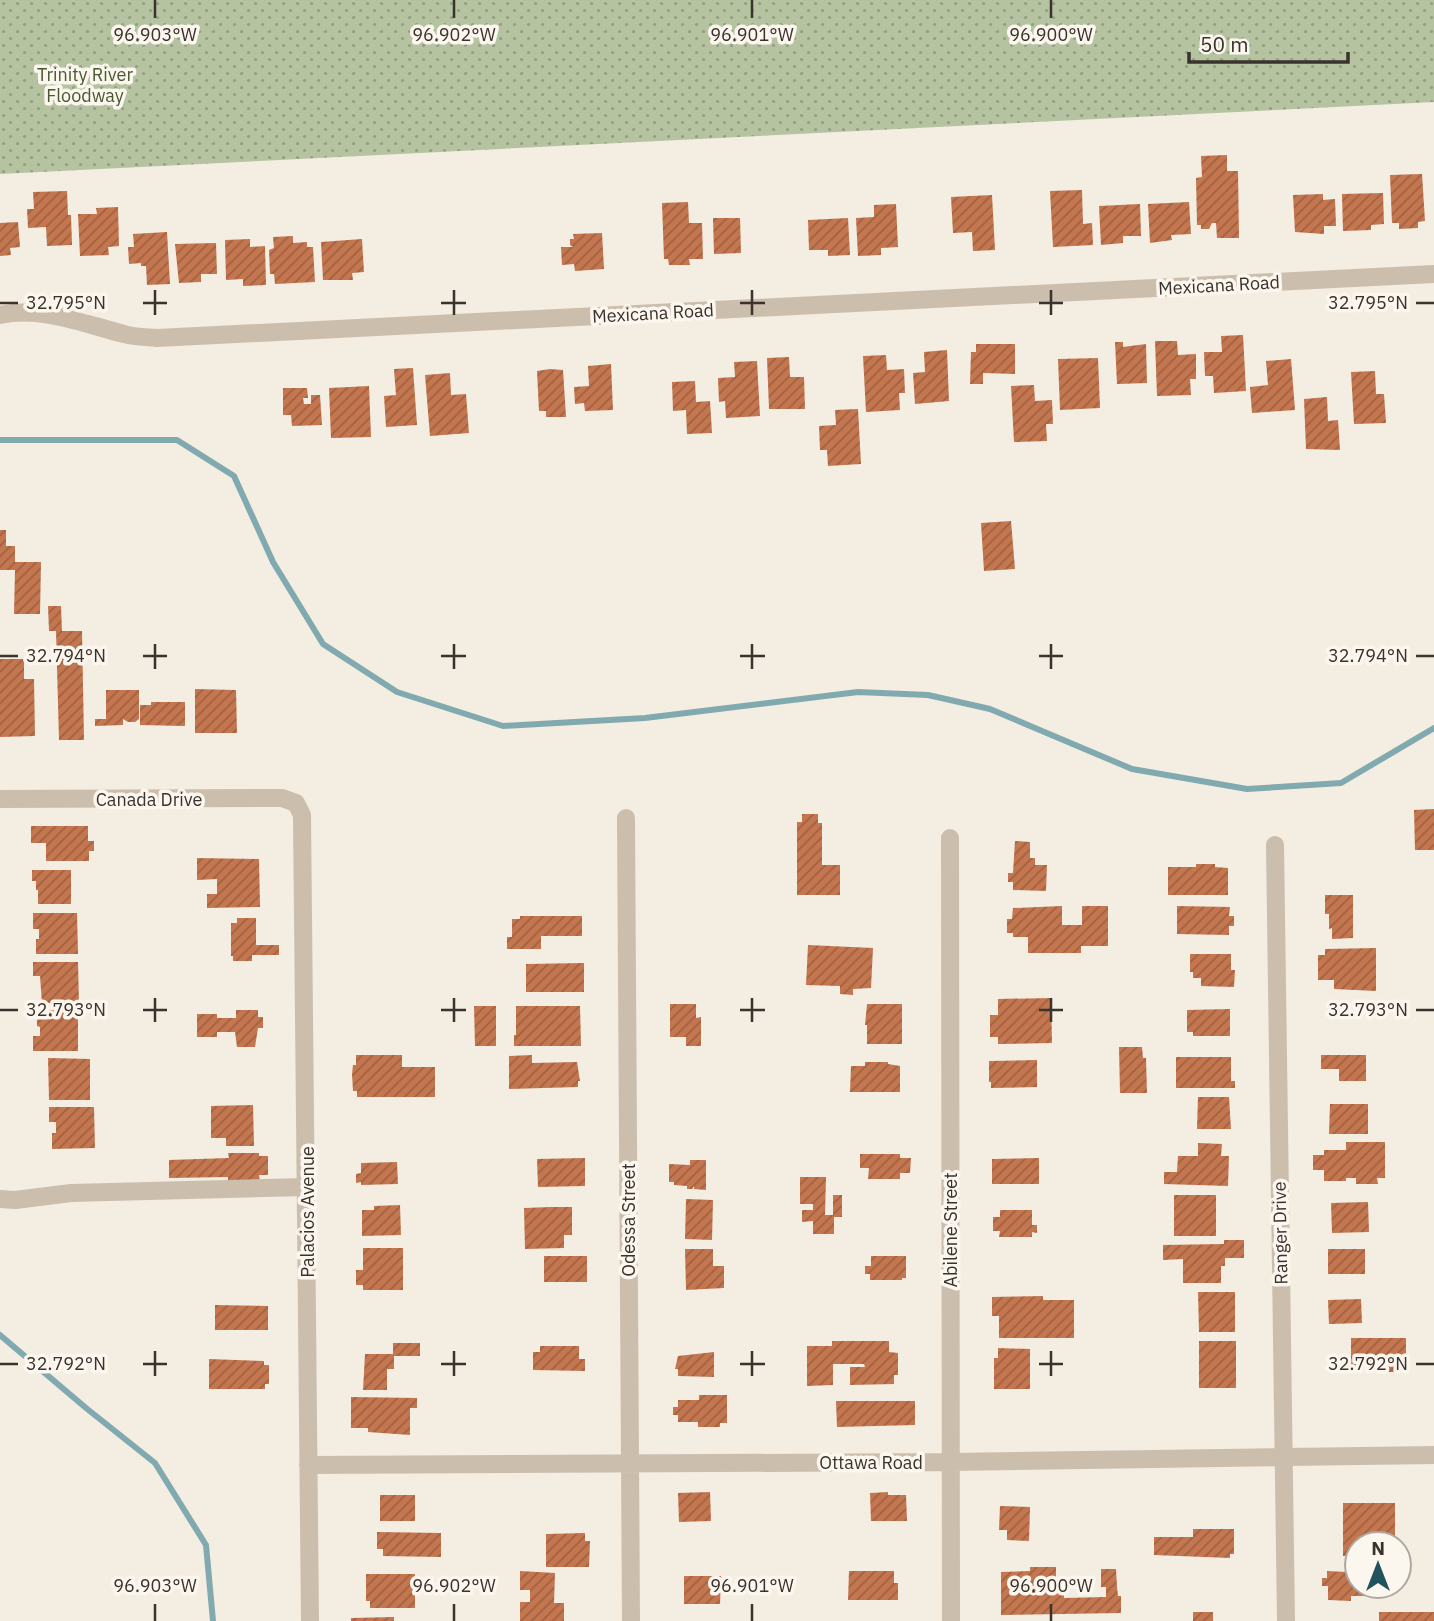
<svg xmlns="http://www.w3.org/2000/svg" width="1434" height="1621" viewBox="0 0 1434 1621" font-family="'IBM Plex Sans',sans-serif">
  <defs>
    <pattern id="grass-dots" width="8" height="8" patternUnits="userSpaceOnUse" patternTransform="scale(1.75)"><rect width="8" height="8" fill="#b5c3a1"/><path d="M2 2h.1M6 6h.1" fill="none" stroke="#949f83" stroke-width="1.8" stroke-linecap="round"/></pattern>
    <pattern id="building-hatch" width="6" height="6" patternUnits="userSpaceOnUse" patternTransform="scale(1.75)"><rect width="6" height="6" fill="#c4764f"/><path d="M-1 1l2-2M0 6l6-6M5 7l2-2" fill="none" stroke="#a06142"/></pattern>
  </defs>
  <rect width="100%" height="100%" fill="#f3ede2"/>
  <path fill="url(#grass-dots)" d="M0,0H1434V102L0,174Z"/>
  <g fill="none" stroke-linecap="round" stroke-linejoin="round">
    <path stroke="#81aab0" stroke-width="6" d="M0,440H177L234,476L273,562L323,644L397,692L503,726L645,718L858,692L928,695L990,709L1132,769L1247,789L1341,783L1434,728
      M0,1335L86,1408L155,1463L206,1545L213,1621"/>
  </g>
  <path fill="url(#building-hatch)" d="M1227,155V171H1238L1239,238H1217L1216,223H1212L1209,229H1201V225H1197L1196,178L1202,177L1201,156Z
    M1422,174L1425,221L1418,222V228L1399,229V223H1392L1390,175Z
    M1082,190L1083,224L1092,223L1093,245L1053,247L1050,191Z
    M67,191L68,215H71L72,245L47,246L46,227L28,228L27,209H34L33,192Z
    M1383,193L1384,224L1371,225V230L1343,231L1342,194Z
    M1323,194V200L1335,199L1336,226H1324V234L1295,232L1293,195Z
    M992,195L995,250L973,251L972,232L953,233L951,197Z
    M688,202L689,223H702L703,259H689L690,265H669L668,259H664L662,203Z
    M1189,202L1191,234L1171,235L1172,240L1150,243L1148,204Z
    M896,204L898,247L881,248V255L858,256L856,218L874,217V205Z
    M1140,204L1141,236H1123V243L1101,245L1099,206Z
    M118,207L119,246L108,247L109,255L80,256L78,214H97L96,208Z
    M713,218H740L741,253L714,254Z
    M848,218L850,255L828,256V250H809L808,220Z
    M18,222L20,247L10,248L11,255L0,256V223Z
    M167,232L170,284L147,285L146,266H141V263L129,264L128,247H134L133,234Z
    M602,233L604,269L575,271L574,264L562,265L561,247H573L570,245V239H574L573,234Z
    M293,236V243L307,242V247H313L315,282L275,284L274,274H270L269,250L274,248L273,237Z
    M250,239V247L265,246L266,285L243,286V279L226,280L225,240Z
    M362,239L364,272L352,273L353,280H323L321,242Z
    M216,243L217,274H201V282L179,283L175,244Z
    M1243,335L1246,391L1214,393L1213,376H1205L1204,352H1222L1221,336Z
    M1155,341H1177L1178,355L1196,354V379H1190L1191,395L1157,396Z
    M1115,342H1123V347L1146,344L1147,383L1117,384Z
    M976,344H1015V374L983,373V384H970L971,352H976Z
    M947,350L949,401L915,404L913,373L925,372L924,352Z
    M886,355L887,370L904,369L905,393H899L900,410L866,412L863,356Z
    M789,357L790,377H804L805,409H769L767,358Z
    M1098,358L1100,408L1060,410L1058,359Z
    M1291,359L1295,410L1252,413L1250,387L1268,385L1266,361Z
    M757,361L760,416L726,418L725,401L719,402L718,378L735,377L734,362Z
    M611,364L613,410L585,411L584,403L575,404L574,387L589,386L588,366Z
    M413,368L417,425L386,427L384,396L396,395L394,369Z
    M550,369L563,370L566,417H546V411H539L537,371Z
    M1375,371L1376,394H1384L1386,423L1354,424L1351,372Z
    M450,373L451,395L466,394L469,433L430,436L425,375Z
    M695,381L696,402L710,401L712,433L687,434L686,410L673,411L672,382Z
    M1034,385L1035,401L1052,400L1053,424H1046L1047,441L1014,442L1011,386Z
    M369,386L371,437L331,438L329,388Z
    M283,388H307L308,398H303L304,404H311V395H320L322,425L292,426L291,415H283Z
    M1327,397L1328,421L1338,420L1340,450L1306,449L1304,399Z
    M858,409L861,464L828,466L827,450H820L819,426L836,425L835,410Z
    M1011,521L1015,569L984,571L981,523Z
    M0,530H6V546H15V562H41L40,614H14L15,570H0Z
    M48,606H61L62,631H82L84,740H59L56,631H49Z
    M0,659H24V679H34L35,736L0,737Z
    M195,689L236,690L237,733H195Z
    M106,690H139V719L135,722H128L123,719V725L95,726V719H106Z
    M151,702H185V726L140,725V705H151Z
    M1434,809V850H1415L1414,810Z
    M802,814H818V823H822V865H840V895H797V822H802Z
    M31,826H88V841H94V851H89V861H46V843H31Z
    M1015,841L1030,842V858H1035V865H1047L1046,891L1013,890V882H1008V873H1013Z
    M197,858L259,859L260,907L207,908V894H217V879L197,880Z
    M1196,864H1215V867L1228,868V895H1168V867H1196Z
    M32,870H71V904H38V890H36V881H32Z
    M1325,895H1353V938L1332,939V928L1329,929V914H1325Z
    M1062,906V925H1082V906H1108V946H1081V953H1028V937H1013V933H1007V919H1012L1013,908Z
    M1177,906L1230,907L1229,916H1234V926H1229V935L1177,934Z
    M33,913H77L78,954H36V939H39V929H33Z
    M520,916H582V936H541V949H507V937H512V919H520Z
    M237,918H256V945H279V955H252V961H233V956H231V923H237Z
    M808,945L873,948L871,988L853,989V995L840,994V986L806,985Z
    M1376,948V991L1334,989V980H1318V955H1325V949Z
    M1190,954H1231V970H1235L1234,987L1201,986V978H1193V972H1190Z
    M33,962H78L79,1003H42L40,976H33Z
    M584,963V992H526V964Z
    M1051,998L1052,1043L998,1044V1037H990V1015H998V999Z
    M670,1004H696V1018L701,1017V1046H686V1037H670Z
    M867,1004H902V1044H867V1025H865Z
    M474,1006H496V1046H475Z
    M516,1006H580L581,1046H514V1035H516Z
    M1230,1009V1036H1193V1032H1187V1010Z
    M37,1010H78V1051H33V1036H40V1027L37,1026Z
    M236,1010H258V1017H263V1028H258L255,1047H237L235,1032H217V1037H197V1014H217V1018H236Z
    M1119,1047H1142L1143,1058H1146L1147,1093H1120Z
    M356,1055H402V1067H435V1097H357V1091H353L352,1074L353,1065H356Z
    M532,1055V1063L577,1062L580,1081H578V1087L509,1089V1056Z
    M1321,1055H1366V1081H1339V1069H1321Z
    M1176,1057H1231V1081H1235V1088H1176Z
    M48,1058L90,1059V1100H49Z
    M1037,1060V1087L991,1088V1082H989V1061Z
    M865,1062H888V1064L900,1066V1092H850L851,1066H865Z
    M1198,1097H1229L1231,1129H1197Z
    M1330,1104H1368V1134H1329Z
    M253,1105L254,1146H226V1138H211V1106Z
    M49,1107H94L95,1148L52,1149V1133H56V1122H49Z
    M1346,1142H1385V1178H1377L1378,1184H1356V1178H1346V1181H1324V1170H1313V1155H1324V1150H1346Z
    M1198,1143L1222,1144L1221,1156H1229L1228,1186L1164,1184V1172H1177L1178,1156H1198Z
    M228,1153H259V1156H268V1175H259L260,1183H228V1177L169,1178V1160L229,1158Z
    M860,1154H900V1158H911L910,1173H900V1179H868L869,1168H860Z
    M585,1158V1186L538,1187L537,1159Z
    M1039,1158V1184H992V1159Z
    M690,1160H706V1190L694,1189V1186L692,1189H687V1186L674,1185V1182H669V1164L690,1165Z
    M397,1162L398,1184L361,1185V1182L356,1183V1174L361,1173V1163Z
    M800,1177H826L825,1215H833V1195H842V1217H834V1234H813V1221L802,1222V1210H813V1204H800Z
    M1174,1195H1216V1236H1174Z
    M686,1199L713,1200L712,1240L685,1239Z
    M1368,1202L1369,1232L1332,1233L1331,1203Z
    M400,1205L401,1235L362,1236V1210H374V1206Z
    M551,1207H572V1235H564V1248L525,1249L524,1208Z
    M1000,1210H1032V1225H1037V1233L1032,1232V1237H999L1000,1231H993V1217H1000Z
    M1224,1240H1244V1258H1225V1266H1221V1283H1183V1259L1163,1260V1245L1224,1244Z
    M363,1248H403V1290H363V1285H356V1270H363Z
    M685,1249H713V1266H724V1288L686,1290Z
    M1328,1249H1365V1274H1328Z
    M544,1256H587V1282H544Z
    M871,1256H906V1278H902V1280H870V1274H865V1266H871Z
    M1198,1292H1235V1332H1199Z
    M1043,1296V1300H1074V1338H999V1316H992V1297Z
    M1361,1299L1362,1323L1329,1324L1328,1300Z
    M215,1305L268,1306V1330H215Z
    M1351,1338H1406V1372H1379V1366H1351Z
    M832,1341H889V1352L898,1353V1375H894V1384L850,1385V1367H865L864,1364H833V1385L807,1386V1346H832Z
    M1199,1341H1236V1388H1199Z
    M393,1343H420V1356H394V1369H387V1390H363L365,1354H393Z
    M540,1346H579V1359H585V1371L533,1370V1352H540Z
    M998,1348L1030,1349V1389H994V1358H998Z
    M714,1352V1377L678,1376V1369H675L678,1356Z
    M209,1359L264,1361V1365H269V1384H265V1389H209Z
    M699,1395H727V1423H720V1427H698V1422H678V1415H673V1407H678V1400H699Z
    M351,1397L417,1398V1408H410V1435L368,1432V1428H351Z
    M836,1401H915V1425L837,1427Z
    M710,1492L711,1521L679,1522L678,1493Z
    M888,1492V1495H906L907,1521H871L870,1493Z
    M380,1495H415V1521H380Z
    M1343,1503H1395V1544H1357V1556H1343Z
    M1000,1506L1030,1507L1029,1541L1007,1540V1530H999Z
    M1193,1529H1234V1554H1230V1558L1154,1555V1537H1193Z
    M377,1532L441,1533V1557L383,1556V1549H377Z
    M585,1533V1541H590L589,1567H546V1534Z
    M1030,1567H1056V1593H1064V1598L1106,1597V1587H1101V1569H1116L1117,1587L1118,1596H1121V1613L1001,1615V1572L1030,1571Z
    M1347,1567H1357V1586H1364V1596H1351V1601L1328,1600V1586H1322V1578H1327V1571L1347,1572Z
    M520,1571L555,1573L554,1603H564V1621H520V1602H530V1590H520Z
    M849,1571H894V1583H898V1600H848Z
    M366,1574H415V1608H370V1601H366Z
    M684,1576H721L720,1604H684Z
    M1193,1612H1213V1621H1193Z
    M1379,1612H1434V1621H1379Z
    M394,1617V1621H351V1618Z"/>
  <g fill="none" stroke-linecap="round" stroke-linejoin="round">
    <path stroke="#ccbead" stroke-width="18" d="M0,315C42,306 84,324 124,334C134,337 146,337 157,338L1434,274
      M0,799L282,798L296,803L302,815L310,1621
      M626,818L631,1621
      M950,838L951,1621
      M1275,845L1286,1621
      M0,1199L15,1200L71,1193L307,1187
      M308,1465L950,1462L1434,1455"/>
  </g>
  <path fill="none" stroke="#3a322c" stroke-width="2.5" d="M155,0V18M454,0V18M752,0V18M1051,0V18M155,290V315M454,290V315M752,290V315M1051,290V315M0,303H18M143,303H167M441,303H466M740,303H765M1039,303H1063M1416,303H1434M155,644V669M454,644V669M752,644V669M1051,644V669M0,656H18M143,656H167M441,656H466M740,656H765M1039,656H1063M1416,656H1434M155,998V1022M454,998V1022M752,998V1022M1051,998V1022M0,1010H18M143,1010H167M441,1010H466M740,1010H765M1039,1010H1063M1416,1010H1434M155,1351V1376M454,1351V1376M752,1351V1376M1051,1351V1376M0,1364H18M143,1364H167M441,1364H466M740,1364H765M1039,1364H1063M1416,1364H1434M155,1604V1621M454,1604V1621M752,1604V1621M1051,1604V1621"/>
  <g text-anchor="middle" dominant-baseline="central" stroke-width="7" stroke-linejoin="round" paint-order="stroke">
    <g font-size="18" fill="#46592f" stroke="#fbf6ee">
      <text x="85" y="74">Trinity River<tspan x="85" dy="21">Floodway</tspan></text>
    </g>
    <g font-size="18" fill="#3a322c" stroke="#fbf6ee">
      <text transform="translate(1219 285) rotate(-3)">Mexicana Road</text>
      <text transform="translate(653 313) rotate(-3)">Mexicana Road</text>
      <text x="149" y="799">Canada Drive</text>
      <text transform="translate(307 1212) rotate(-90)">Palacios Avenue</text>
      <text transform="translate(628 1220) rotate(-90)">Odessa Street</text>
      <text transform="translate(950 1230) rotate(-90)">Abilene Street</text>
      <text transform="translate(1280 1233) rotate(-91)">Ranger Drive</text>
      <text x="871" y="1462">Ottawa Road</text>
    </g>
  </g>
  <g font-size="18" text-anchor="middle" fill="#3a322c" stroke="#fbf6ee" stroke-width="7" stroke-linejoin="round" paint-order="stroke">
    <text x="155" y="41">96.903°W</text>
    <text x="454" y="41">96.902°W</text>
    <text x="752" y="41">96.901°W</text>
    <text x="1051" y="41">96.900°W</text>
    <text x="66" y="309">32.795°N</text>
    <text x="1368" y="309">32.795°N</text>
    <text x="66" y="662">32.794°N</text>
    <text x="1368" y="662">32.794°N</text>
    <text x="66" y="1016">32.793°N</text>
    <text x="1368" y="1016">32.793°N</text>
    <text x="66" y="1370">32.792°N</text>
    <text x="1368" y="1370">32.792°N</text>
    <text x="155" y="1592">96.903°W</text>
    <text x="454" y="1592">96.902°W</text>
    <text x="752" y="1592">96.901°W</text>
    <text x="1051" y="1592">96.900°W</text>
  </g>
  <g transform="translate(1378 1565)"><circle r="33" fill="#fbf6ee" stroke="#aea8a0" stroke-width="2"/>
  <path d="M0-5L12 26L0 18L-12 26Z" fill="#21535c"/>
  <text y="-10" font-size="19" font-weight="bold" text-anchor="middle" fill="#3a322c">N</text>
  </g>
  <path d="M1189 52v10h159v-10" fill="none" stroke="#3a322c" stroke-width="3.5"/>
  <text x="1200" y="52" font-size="21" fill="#3a322c" stroke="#fbf6ee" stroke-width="5" paint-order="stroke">50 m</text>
</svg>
